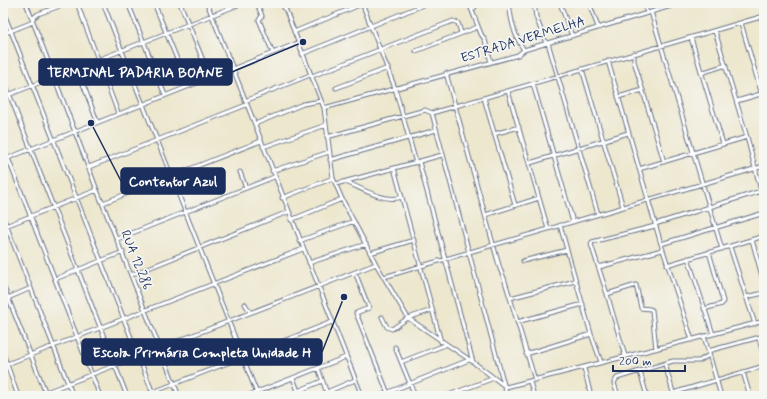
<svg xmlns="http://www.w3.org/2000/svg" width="767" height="399" viewBox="0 0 767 399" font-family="Mynerve,sans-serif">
  <rect width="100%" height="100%" fill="#f6f6f2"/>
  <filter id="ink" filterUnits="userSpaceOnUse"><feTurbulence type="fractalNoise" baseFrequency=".025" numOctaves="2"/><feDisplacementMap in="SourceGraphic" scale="8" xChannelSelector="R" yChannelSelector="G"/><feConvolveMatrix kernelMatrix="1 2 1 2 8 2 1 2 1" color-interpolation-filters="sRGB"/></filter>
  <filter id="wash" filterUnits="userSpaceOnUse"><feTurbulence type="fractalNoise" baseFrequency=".012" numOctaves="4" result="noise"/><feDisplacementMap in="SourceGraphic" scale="16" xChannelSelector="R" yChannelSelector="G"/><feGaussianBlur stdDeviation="0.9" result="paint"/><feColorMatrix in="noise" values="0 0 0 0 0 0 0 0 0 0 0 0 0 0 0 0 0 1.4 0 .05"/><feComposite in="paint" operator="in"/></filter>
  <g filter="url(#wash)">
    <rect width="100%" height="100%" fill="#ede7ce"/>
  </g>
  <g filter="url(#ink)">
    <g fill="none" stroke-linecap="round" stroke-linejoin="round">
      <g stroke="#646f85" stroke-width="5">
        <path id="minor" d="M26,3L97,190L179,396
          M77,3L118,113
          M103,3L258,396
          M128,3L165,95
          M154,3L188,86
          M180,3L210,78
          M207,3L362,396
          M257,3L262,16L259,20L273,53
          M283,3L324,108L333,178L342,199L376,264L408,318L473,362L506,387
          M362,3L395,88L416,163
          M469,3L481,34L485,40L491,62
          M509,3C511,20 514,36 524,50
          M534,3L536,17L546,43
          M560,3L572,36
          M589,3L598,27
          M644,3L647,13
          M762,3L764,10
          M284,8L296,3
          M472,10L479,3
          M3,11L154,396
          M651,12L722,249
          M32,19L38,14L68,3
          M741,23L764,102
          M715,31L747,137L764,202
          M294,32L362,4
          M3,34L33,22
          M691,38L723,144
          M548,43L598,214
          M416,51L478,27
          M634,53V61L664,162
          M302,54L428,3
          M608,61L661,244L692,340
          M77,68L97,121
          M582,69L623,207
          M446,73L500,269L504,278L535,380
          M701,73L726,65
          M312,76L453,21L458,23L461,33
          M3,78L127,396
          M533,84L573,222
          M336,88L388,68
          M508,91L548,229
          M3,97L243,3
          M618,97L643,90
          M484,98L515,205
          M245,101L310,75
          M737,101L764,93
          M324,108L518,55L524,50L681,3
          M432,113L764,16
          M255,124L303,104L321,101
          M494,134L519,127
          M327,137L425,110L432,113L507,396
          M263,147L326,125
          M8,158L100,396
          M3,160L298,43
          M330,160L436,130
          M419,162L473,362
          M530,163L628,133
          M89,167L246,105
          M394,168L441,342
          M639,169L747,137
          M272,171L329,152
          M240,172L246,188
          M346,182C363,189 384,203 402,197
          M336,184L442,155
          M282,198L333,178
          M103,203L261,141
          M485,215L539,198
          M3,217L73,396
          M291,220L342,199
          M655,224L761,191
          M560,225L591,334L601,362
          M3,227L97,190
          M117,239L274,177
          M752,240L764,283
          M299,241L354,221
          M661,244L764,213
          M730,247L755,324
          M370,253L414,240
          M688,258L713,334
          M523,261L567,250
          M309,263L366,244
          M667,265L764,236
          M599,267L662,250
          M355,272L369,308L356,313L389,396
          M131,275L288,212
          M384,277L764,166
          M55,279L123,252
          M3,285L47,396
          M607,294L591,244L592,242L655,226
          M746,297L764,293
          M8,298L31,288
          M510,298L575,281
          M245,304L250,312
          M704,309L722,304L723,301L709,252
          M382,317L387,327L392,329L408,318L432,310
          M517,322L583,304
          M704,336L721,396
          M759,338L764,357
          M395,347L415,396
          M708,351L764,336
          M3,353L18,396
          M526,354L591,334
          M625,356L607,294L636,285L641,308L650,309L652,310L656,349
          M401,362L445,345
          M7,364L303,249
          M665,364L674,396
          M318,368L328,396
          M584,368L591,396
          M640,372L647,396
          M743,372L750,396
          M293,378L300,396
          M530,382L534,396
          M506,387L764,321
          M298,391L322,381
          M327,392L355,380
          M673,393L764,366
          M36,396L376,264
          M143,396L332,322
          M247,396L346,357
          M379,396L469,360
          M446,396L494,378
          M618,396L614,383L617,378L673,361H699L709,355"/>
      </g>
      <use href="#minor" stroke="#fff" stroke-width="3"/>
    </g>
  </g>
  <g text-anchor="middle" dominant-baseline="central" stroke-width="3.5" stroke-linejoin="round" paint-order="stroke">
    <g font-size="13" fill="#1b2f5e" stroke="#f6f6f2">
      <text transform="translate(523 40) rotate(-17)">ESTRADA VERMELHA</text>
      <text transform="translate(136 260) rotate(68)">RUA 12.286</text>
    </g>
  </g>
  <path fill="none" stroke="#1b2f5e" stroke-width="1.5" d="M303 42L232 72M91 123L121 181M344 297L322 352"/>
  <g fill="#1b2f5e" stroke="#f6f6f2" stroke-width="1.5">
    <circle cx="303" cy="42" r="4"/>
    <circle cx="91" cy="123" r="4"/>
    <circle cx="344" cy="297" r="4"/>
  </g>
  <g fill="#1b2f5e" stroke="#1b2f5e" stroke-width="1.5">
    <rect x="39" y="59" width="193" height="26" rx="4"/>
    <rect x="121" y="168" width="104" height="26" rx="4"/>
    <rect x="82" y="339" width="240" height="26" rx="4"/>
  </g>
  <g font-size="14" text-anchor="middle" font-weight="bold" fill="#fff">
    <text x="135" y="77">TERMINAL PADARIA BOANE</text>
    <text x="173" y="186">Contentor Azul</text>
    <text x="202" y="357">Escola Primária Completa Unidade H</text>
  </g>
  <rect width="767" height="399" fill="none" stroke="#f6f6f2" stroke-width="16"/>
  <path d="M613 365v6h72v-6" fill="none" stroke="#1b2f5e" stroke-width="2"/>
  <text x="619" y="365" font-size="12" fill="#1b2f5e" stroke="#f6f6f2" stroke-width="3" paint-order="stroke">200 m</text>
</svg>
